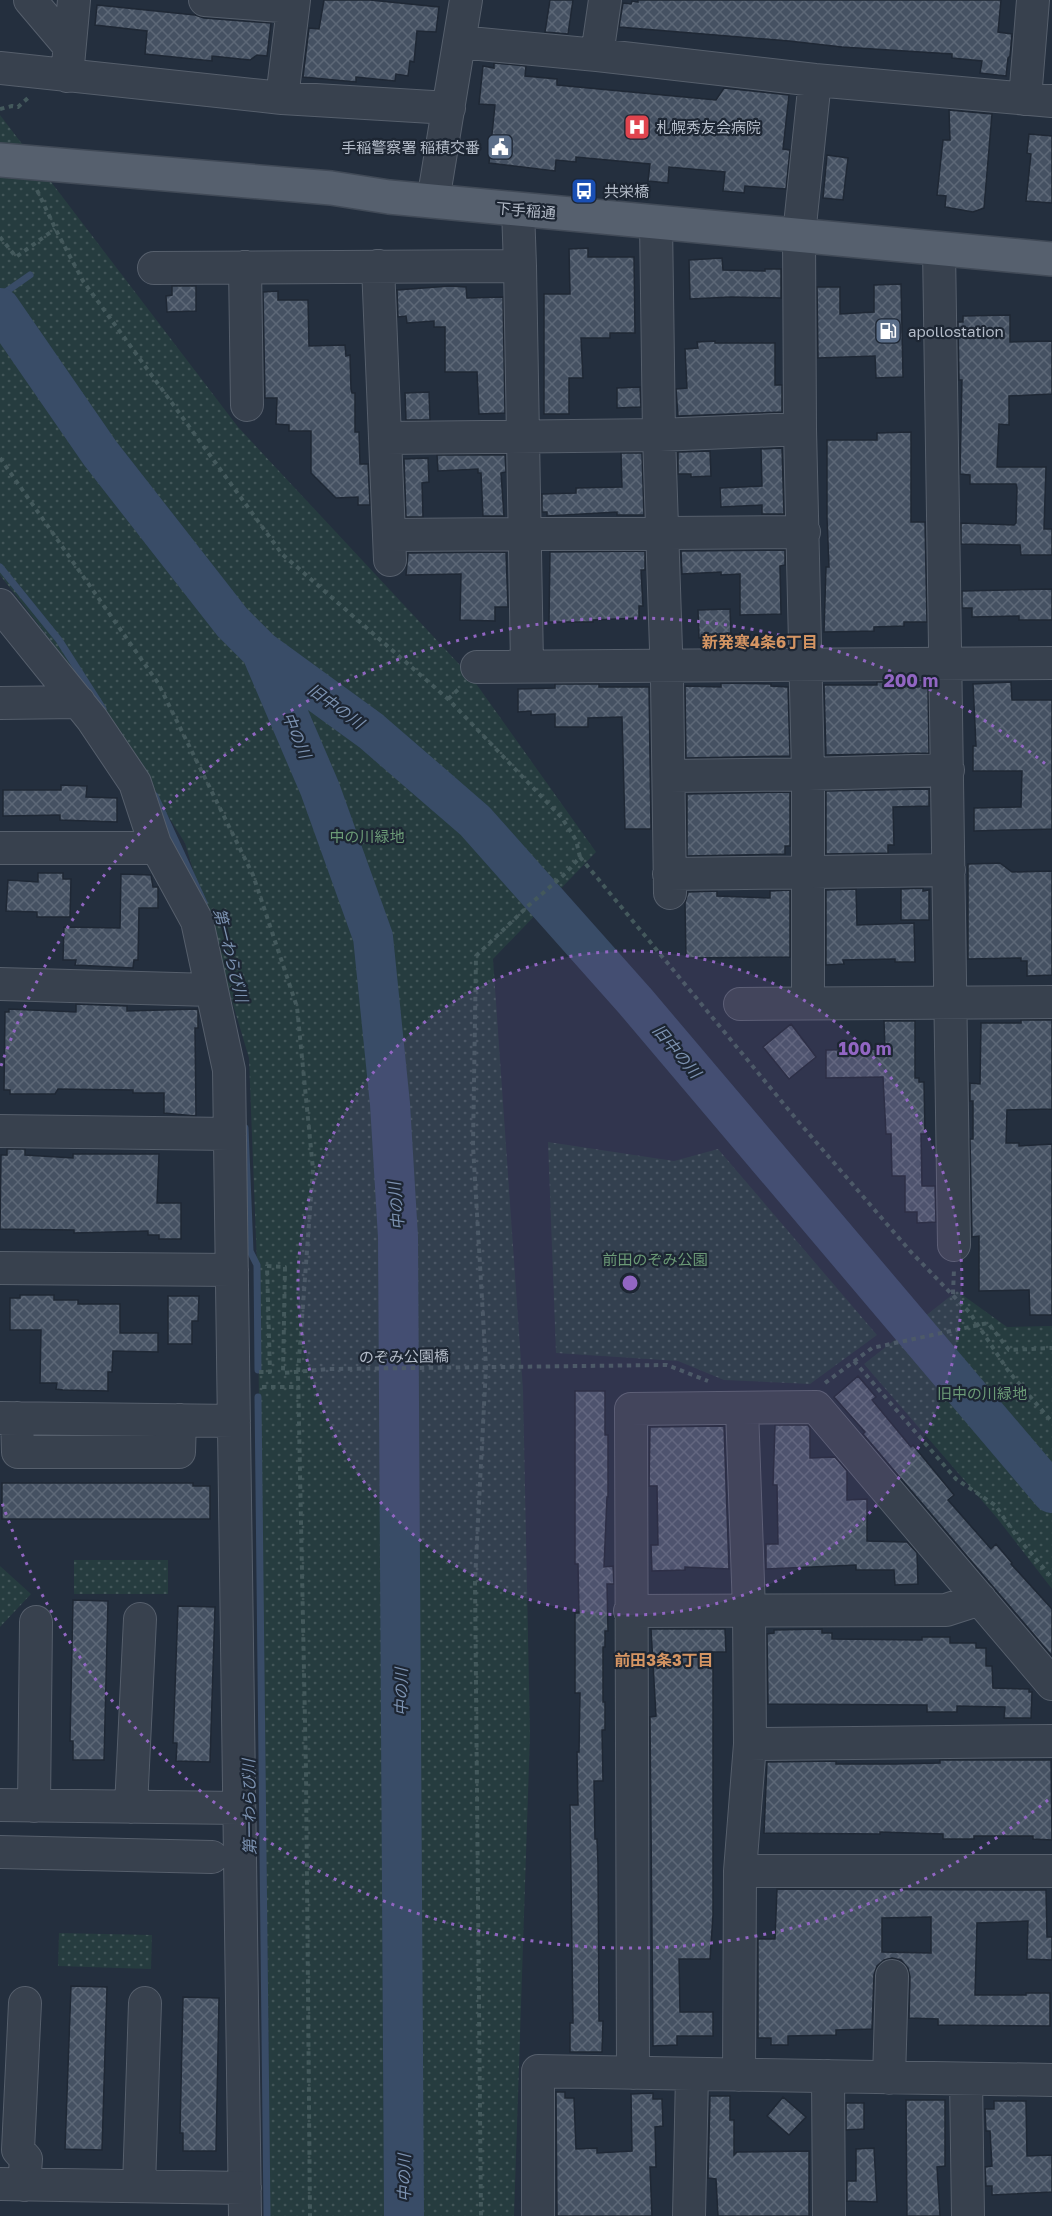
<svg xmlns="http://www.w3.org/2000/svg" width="1052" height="2216" viewBox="0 0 1052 2216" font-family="'Golos Text','Noto Sans JP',sans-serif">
  <defs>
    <pattern id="green-dots" width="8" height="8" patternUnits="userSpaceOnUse" patternTransform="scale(1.5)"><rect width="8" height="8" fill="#263c3f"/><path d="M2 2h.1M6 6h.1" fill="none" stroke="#435659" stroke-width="1.8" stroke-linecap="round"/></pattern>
    <pattern id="building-cross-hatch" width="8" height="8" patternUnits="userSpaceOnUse" patternTransform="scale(1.5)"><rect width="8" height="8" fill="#455162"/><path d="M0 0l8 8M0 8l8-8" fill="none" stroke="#5d6877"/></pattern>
  </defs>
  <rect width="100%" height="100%" fill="#242f3e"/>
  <path fill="url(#green-dots)" d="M0,115L238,427L472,678L596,852L493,959L523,1390L530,1734L514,2216H270L268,1988L257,1265L249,1058L185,843L92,694L0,575Z
    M548,1142L674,1161L718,1149L877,1335L810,1384L724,1380L678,1361L556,1353Z
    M957,1291L1007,1327L1052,1326V1589L997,1518L864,1364Z
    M74,1560H168V1594H74Z
    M0,1566L31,1594L0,1627Z
    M59,1933L152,1935L151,1969L58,1966Z"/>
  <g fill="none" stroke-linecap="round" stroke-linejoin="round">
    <path stroke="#394c67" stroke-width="7" d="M0,296L30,275
      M0,567L59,640L103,709
      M155,796L204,903
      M245,1128L250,1251L257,1265L258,1370
      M258,1397L267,2216"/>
    <path stroke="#394c67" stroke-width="40" d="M0,308L100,453L232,622L261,651L320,789L373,937L390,1104L398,1237L404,2216
      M261,651L371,731L475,821L635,1001L1052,1493"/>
  </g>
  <path fill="url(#building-cross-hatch)" stroke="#1f2835" stroke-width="1.5" fill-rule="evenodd" d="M324,0H370L439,7L436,32L417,31L414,62L410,61L408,76L396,74L395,81L356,77V82L303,77L309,28L319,29Z
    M550,0H573L568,34L545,32Z
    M638,0H1001L998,32L1012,34L1010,56L1008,58L1006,76L980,73L982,61L952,58V54L842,47L789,41L619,27L623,3L631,4L632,1L638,2Z
    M97,5L195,15L204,18L271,23L267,56L257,55L250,60L212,56V61L145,54L147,31L95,25Z
    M494,63L526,66L525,76L557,79V85L716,100L724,88L789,95L783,149L790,150L786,189L745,186L744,193L723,191L725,172L669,167L668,183L648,181L650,164L576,157V162L556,160L555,171L489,163L495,105L479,104L483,66L494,68Z
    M949,110L992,114L984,208L973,212L945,207L946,196L937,195L943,140H950Z
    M1029,134L1052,136V203L1026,201L1031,154L1027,153Z
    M827,155L848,158L843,200L823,198Z
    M588,248V257H634L635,333H610V338H581L583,378H569V414H544V294H570L569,249Z
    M722,258L723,270L765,271V269H781V298L731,297L690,299L689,260Z
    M901,284L903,377L876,378L875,356L818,358L817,287H840V314L874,312V285Z
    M172,286H196V311L167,312L166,296L172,295Z
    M450,286L466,287L467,298L503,297L505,413L479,414L477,372H445V327H434V321L407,323L406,316L398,317L397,290Z
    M278,291V300H308L309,346L345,345L346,356L350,355L351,389L352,393H355V432H359L360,464H368L370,505H358V497L336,498L311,473V431H289V425L276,424L277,398H265L263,292Z
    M1010,315V342L1052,341V394L1009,396V425L999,424L997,467H1046L1044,529H1052V555H1021L1020,545L961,544V523L1014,525L1016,523L1017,488L1016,484H970V475L960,474L962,380H959L958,322H963V316Z
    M715,341V343H775V385H782V412L678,416L676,389L687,388L685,349L698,348L697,342Z
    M640,387L641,407L617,408V388Z
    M429,392L430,420H406L405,393Z
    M911,432V522H925L927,622H904V626L874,627V631L824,632L826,567H829L827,518V440H877V433Z
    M782,448L784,514H762V505L721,507L720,488L762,486L761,449Z
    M710,451L711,476L691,477V474H678V452Z
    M621,453H642L644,515H617V512L547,516V512H542V494L576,493V488L622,487Z
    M437,455H505L506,472L501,473L504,516H483L481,473H478V469L438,471Z
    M428,458L429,482L422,483L423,517H406L404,459Z
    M785,550V565L780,566L781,614L740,615V574L721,575V572L682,574L681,551Z
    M645,551V570H641L643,606H639V618L593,620V622H549L550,552Z
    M506,552L508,607H495V621L460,620L461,574L406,575L408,553Z
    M1052,589V620H1019V616L972,617V608H962V591Z
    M730,609L731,636L699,638L698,610Z
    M877,682H917V687L928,686L929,753L826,755L824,685H877Z
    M1011,682L1012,700H1052V829L974,831V808L1021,807L1022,771H973V746H976L973,684Z
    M721,683L771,684V686L788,687L790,756L686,758L685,686L721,687Z
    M555,684H599V687H649L651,829H625L622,717L588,718V727H555V714L531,715V711L518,712V689L555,688Z
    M61,785L87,786L86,797L117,798V822L60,820V815L3,816V790H61Z
    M929,789V806L893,807L894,845H888V853L826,854V791Z
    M790,792V846H785V854L687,856V794Z
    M1000,863L1012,872L1052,871V975L1027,976V961H1021V958L968,959V864Z
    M38,873H63V879H71L70,917H37V912L6,911L8,880L38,882Z
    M121,874L151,875L153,887H158V908H139L138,960H134L133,968L75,965L76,960H63L64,927L120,928Z
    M923,888V891L929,890V920H901V889Z
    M856,889L857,925L914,923L915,962H895V959L843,960L844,964L826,965V890Z
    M790,890V957L686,958L685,903L688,892L717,891V896L770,898V891Z
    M76,1004L127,1006V1011L198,1009V1028H195L196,1116L164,1113V1093H133V1090L58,1089L55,1094H10V1090H4L5,1012H9V1009L76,1012Z
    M1021,1020H1052V1109L1007,1110L1006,1143H1019V1146L1052,1144V1315H1030L1029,1290L979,1291V1236L972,1237L970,1139H973V1101H970V1083L980,1084L981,1023H1021Z
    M884,1021H915V1078H919V1082H924L925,1134H921L922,1186H935L936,1222L917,1223V1212H905V1176H892L891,1134H886L883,1077L826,1078V1050L885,1049Z
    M791,1024L816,1057L789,1079L763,1047Z
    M7,1149H25V1155L73,1158V1154H159L157,1203H181V1239H159V1235H148V1231L74,1233V1230L0,1229L1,1155H7Z
    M20,1295H54V1300H78V1304H120V1333H158V1352L113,1351L112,1372H108V1391L63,1390L56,1389L57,1383H40L41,1330H10V1298H20Z
    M168,1296H199L198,1321H192V1344H168Z
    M858,1376L876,1397L872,1400L911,1447L913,1445L954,1495L948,1500L991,1549L996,1544L1012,1563L1011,1564L1052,1609V1656L863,1434L865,1432L834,1397Z
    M575,1391H605V1435H608V1497H607L604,1567L613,1566L614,1584H607L608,1631H605V1647H603V1702H605V1730H602L603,1781H594L595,1839H597L598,1864L599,2021H603L602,2052H570V2023H573L570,1805H578L577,1752H579L580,1693H575V1613H579L578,1564H575Z
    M775,1425H808L810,1428V1458L835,1457L847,1471V1500L867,1499V1541L907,1542L917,1553L918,1584L895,1585L894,1570H856V1565L766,1569V1544H778L777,1485H773Z
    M724,1426L729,1569L685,1567V1570L652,1571L651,1545H658L657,1486H649L650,1427Z
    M2,1483H193V1486H210V1519H2Z
    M73,1600L108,1601L104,1760H73V1741H70Z
    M178,1606L215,1607L210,1762L176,1761L177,1743H173Z
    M651,1629H725L726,1652H713V1915L710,1959H679L680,2012H713V2036H677V2045L653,2046L650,1717L656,1716Z
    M822,1629V1633H832V1639L922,1640V1637H950V1643H976V1648H986V1666H992L993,1688L1029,1689V1692H1032L1031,1718H1004L1005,1707L957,1706V1712H927V1705L768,1704L767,1634L774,1633V1630Z
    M940,1760H1051L1052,1840L1033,1839V1836H974V1839H943V1834L880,1832V1834L764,1833L767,1762L836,1761V1764H895L940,1763Z
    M777,1889L1046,1890L1047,1937H1052V1960L1027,1959L1028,1921L977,1923L975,1995H1026V1993H1050V2026L938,2025V2019L909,2018L910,1977L908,1968L901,1960L892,1958L884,1960L877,1966L874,1975L872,2029L836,2030V2035L788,2036V2045H771V2038H758V1939H775ZM931,1917V1953L882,1952V1918Z
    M71,1986L107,1987L102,2150L65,2149Z
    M183,1997L219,1998L216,2151H183V2133H180Z
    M556,2092H565V2098H574L576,2149L597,2148V2153L632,2151L631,2094L653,2093V2099H662L663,2126L655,2127L656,2167H650L652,2216H557Z
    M710,2096H730V2120H734V2155L737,2152L809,2151V2216H718L716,2179L708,2178Z
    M783,2097L806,2117L789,2135L767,2116Z
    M906,2100H945V2166L937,2167L940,2216H907Z
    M994,2101H1026L1027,2156L1052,2155V2192L992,2195V2186H986L985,2167L992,2166L990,2131H986L985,2109H994Z
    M846,2103H864V2129L846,2130Z
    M874,2148L877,2202L847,2201V2181H856V2149Z"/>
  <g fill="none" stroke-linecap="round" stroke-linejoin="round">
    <g stroke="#565f6c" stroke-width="34">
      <path id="minor" d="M30,0L69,46
        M205,0L293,7
        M459,42L597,55L815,80L1052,101
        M597,55L605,0
        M0,68L282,98L449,108
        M67,76L74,0
        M282,98L294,0
        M1025,99L1033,0
        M433,201L466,0
        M656,222L659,435L667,680L670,893
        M939,249L954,1245
        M378,266L390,560
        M520,266L527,665
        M245,267L247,405
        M154,268L520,266L518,209
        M385,438L659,435L800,429
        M389,535L804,532
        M0,605L92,719L135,783L155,844L197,921L229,1070L245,2216
        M477,667L1052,663
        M0,703L79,702
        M669,776L808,774L948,770
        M0,848H157
        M669,874L949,870
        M0,984L211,990
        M808,1003V774L800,429L799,235L815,80
        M740,1004L1052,1002
        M0,1131L230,1134
        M0,1268L232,1270
        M0,1418L234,1421
        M17,1418L18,1452H179L180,1420
        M630,1611L946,1610L980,1599
        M750,1744L1052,1741
        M0,1805L239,1808
        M34,1806L36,1622
        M131,1807L140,1619
        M0,1852L212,1857
        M740,1871H1052
        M633,2073L631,1409L816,1407L1052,1684
        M739,2075L740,1871L750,1744L749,1611L742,1408
        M828,2076L829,2216
        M889,2078L892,1976
        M966,2079L968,2216
        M0,2184L245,2188
        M24,2185L26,2159L18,2150L25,2003
        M139,2186L145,2003
        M538,2216V2071L1052,2080
        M689,2216L692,2074"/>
    </g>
    <g stroke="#414a57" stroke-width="36">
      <path id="major" d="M0,160L331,188L389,197L1052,259"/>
    </g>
    <path stroke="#44595c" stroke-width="4" stroke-dasharray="4.5 4.5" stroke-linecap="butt" d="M0,109L12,106L18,107L28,98
      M37,190L57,232L83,281L282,554L448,699L562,818L576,840L580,857L566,873L528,906L476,956L473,1146L486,1367L475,1580L481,2216
      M0,237L16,257L55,229
      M0,458L158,683L253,875L297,1007L313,1169L298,1373L306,1771L310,2216
      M448,699L461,687
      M580,857L797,1120L911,1252L970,1313L1009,1372L1052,1422
      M953,1294L954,1269
      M854,1361L956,1479L995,1505L1018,1538L1052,1578
      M259,1372H270L267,1266L285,1267L283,1373L329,1369L667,1365L708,1381
      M825,1383L872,1348L988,1323L1009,1350L1052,1348
      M262,1387H299"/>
    <use href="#minor" stroke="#38414e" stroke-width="32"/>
    <use href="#major" stroke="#56606e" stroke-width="33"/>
  </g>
  <circle cx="630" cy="1283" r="332" fill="#9266c3" fill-opacity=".12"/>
  <g fill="none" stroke="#9266c3" stroke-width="3" stroke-dasharray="3 6">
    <circle cx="630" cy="1283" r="332"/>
    <path d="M1048 1800A665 665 0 0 1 1 1500M1 1066A665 665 0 0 1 1048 766"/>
  </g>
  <defs>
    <g id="hospital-square" transform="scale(1.35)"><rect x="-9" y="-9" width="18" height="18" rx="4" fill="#e0444e" stroke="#1d2633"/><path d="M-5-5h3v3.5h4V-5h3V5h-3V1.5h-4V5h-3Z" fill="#fff"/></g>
    <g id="civic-square" transform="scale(1.35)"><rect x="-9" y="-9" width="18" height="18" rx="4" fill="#5c6f8a" stroke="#1d2633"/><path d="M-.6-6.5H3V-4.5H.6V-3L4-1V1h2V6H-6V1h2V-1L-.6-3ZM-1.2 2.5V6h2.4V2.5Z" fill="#fff"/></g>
    <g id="bus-square" transform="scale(1.35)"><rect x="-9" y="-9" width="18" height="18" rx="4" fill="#1a4fb4" stroke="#1d2633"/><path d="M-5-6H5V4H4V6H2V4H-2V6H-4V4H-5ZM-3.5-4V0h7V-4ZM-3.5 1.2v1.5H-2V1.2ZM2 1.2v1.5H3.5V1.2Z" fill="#fff"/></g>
    <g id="fuel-square" transform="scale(1.35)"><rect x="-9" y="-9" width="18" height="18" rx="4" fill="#5c6f8a" stroke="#1d2633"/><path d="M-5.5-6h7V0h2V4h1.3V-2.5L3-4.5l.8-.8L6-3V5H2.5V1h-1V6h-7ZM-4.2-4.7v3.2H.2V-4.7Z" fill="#fff"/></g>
  </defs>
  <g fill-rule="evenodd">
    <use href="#hospital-square" x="637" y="127"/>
    <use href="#civic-square" x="500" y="147"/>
    <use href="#bus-square" x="584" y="191"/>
    <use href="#fuel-square" x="888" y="331"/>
  </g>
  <g text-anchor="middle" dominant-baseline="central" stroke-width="4.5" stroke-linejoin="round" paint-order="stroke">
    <g font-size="15" fill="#b4bcc9" stroke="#1d2633" text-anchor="start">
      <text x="656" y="127">札幌秀友会病院</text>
      <text x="480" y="147" text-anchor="end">手稲警察署 稲積交番</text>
      <text x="604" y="191">共栄橋</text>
      <text x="908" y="331">apollostation</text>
    </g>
    <g font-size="15" fill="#b4bcc9" stroke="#1d2633">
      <text transform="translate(526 210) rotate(5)">下手稲通</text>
      <text transform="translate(404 1356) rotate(-1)">のぞみ公園橋</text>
    </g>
    <g font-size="15" fill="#6b9a76" stroke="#1d2633">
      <text x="367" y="836">中の川緑地</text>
      <text x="655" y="1259">前田のぞみ公園</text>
      <text x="982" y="1393">旧中の川緑地</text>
    </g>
    <g font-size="16" font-weight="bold" fill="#d59563" stroke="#1d2633">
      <text x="760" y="642">新発寒4条6丁目</text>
      <text x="664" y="1660">前田3条3丁目</text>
    </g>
    <g font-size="16" font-style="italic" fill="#7c92b1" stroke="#1d2633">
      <text transform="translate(336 706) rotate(36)">旧中の川</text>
      <text transform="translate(297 735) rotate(67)">中の川</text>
      <text transform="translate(231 955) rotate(76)">第一わらび川</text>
      <text transform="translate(677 1051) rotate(50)">旧中の川</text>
      <text transform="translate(396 1206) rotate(-95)">中の川</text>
      <text transform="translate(401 1692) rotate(-90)">中の川</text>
      <text transform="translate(249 1807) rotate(-91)">第一わらび川</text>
      <text transform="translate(404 2178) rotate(-90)">中の川</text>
    </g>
  </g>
  <circle cx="630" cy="1283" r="9" fill="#9266c3" stroke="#1d2633" stroke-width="3"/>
  <g font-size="18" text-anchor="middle" font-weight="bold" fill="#9266c3" stroke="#1d2633" stroke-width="4.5" stroke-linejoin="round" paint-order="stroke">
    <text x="911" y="687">200 m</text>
    <text x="865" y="1055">100 m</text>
  </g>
</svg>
